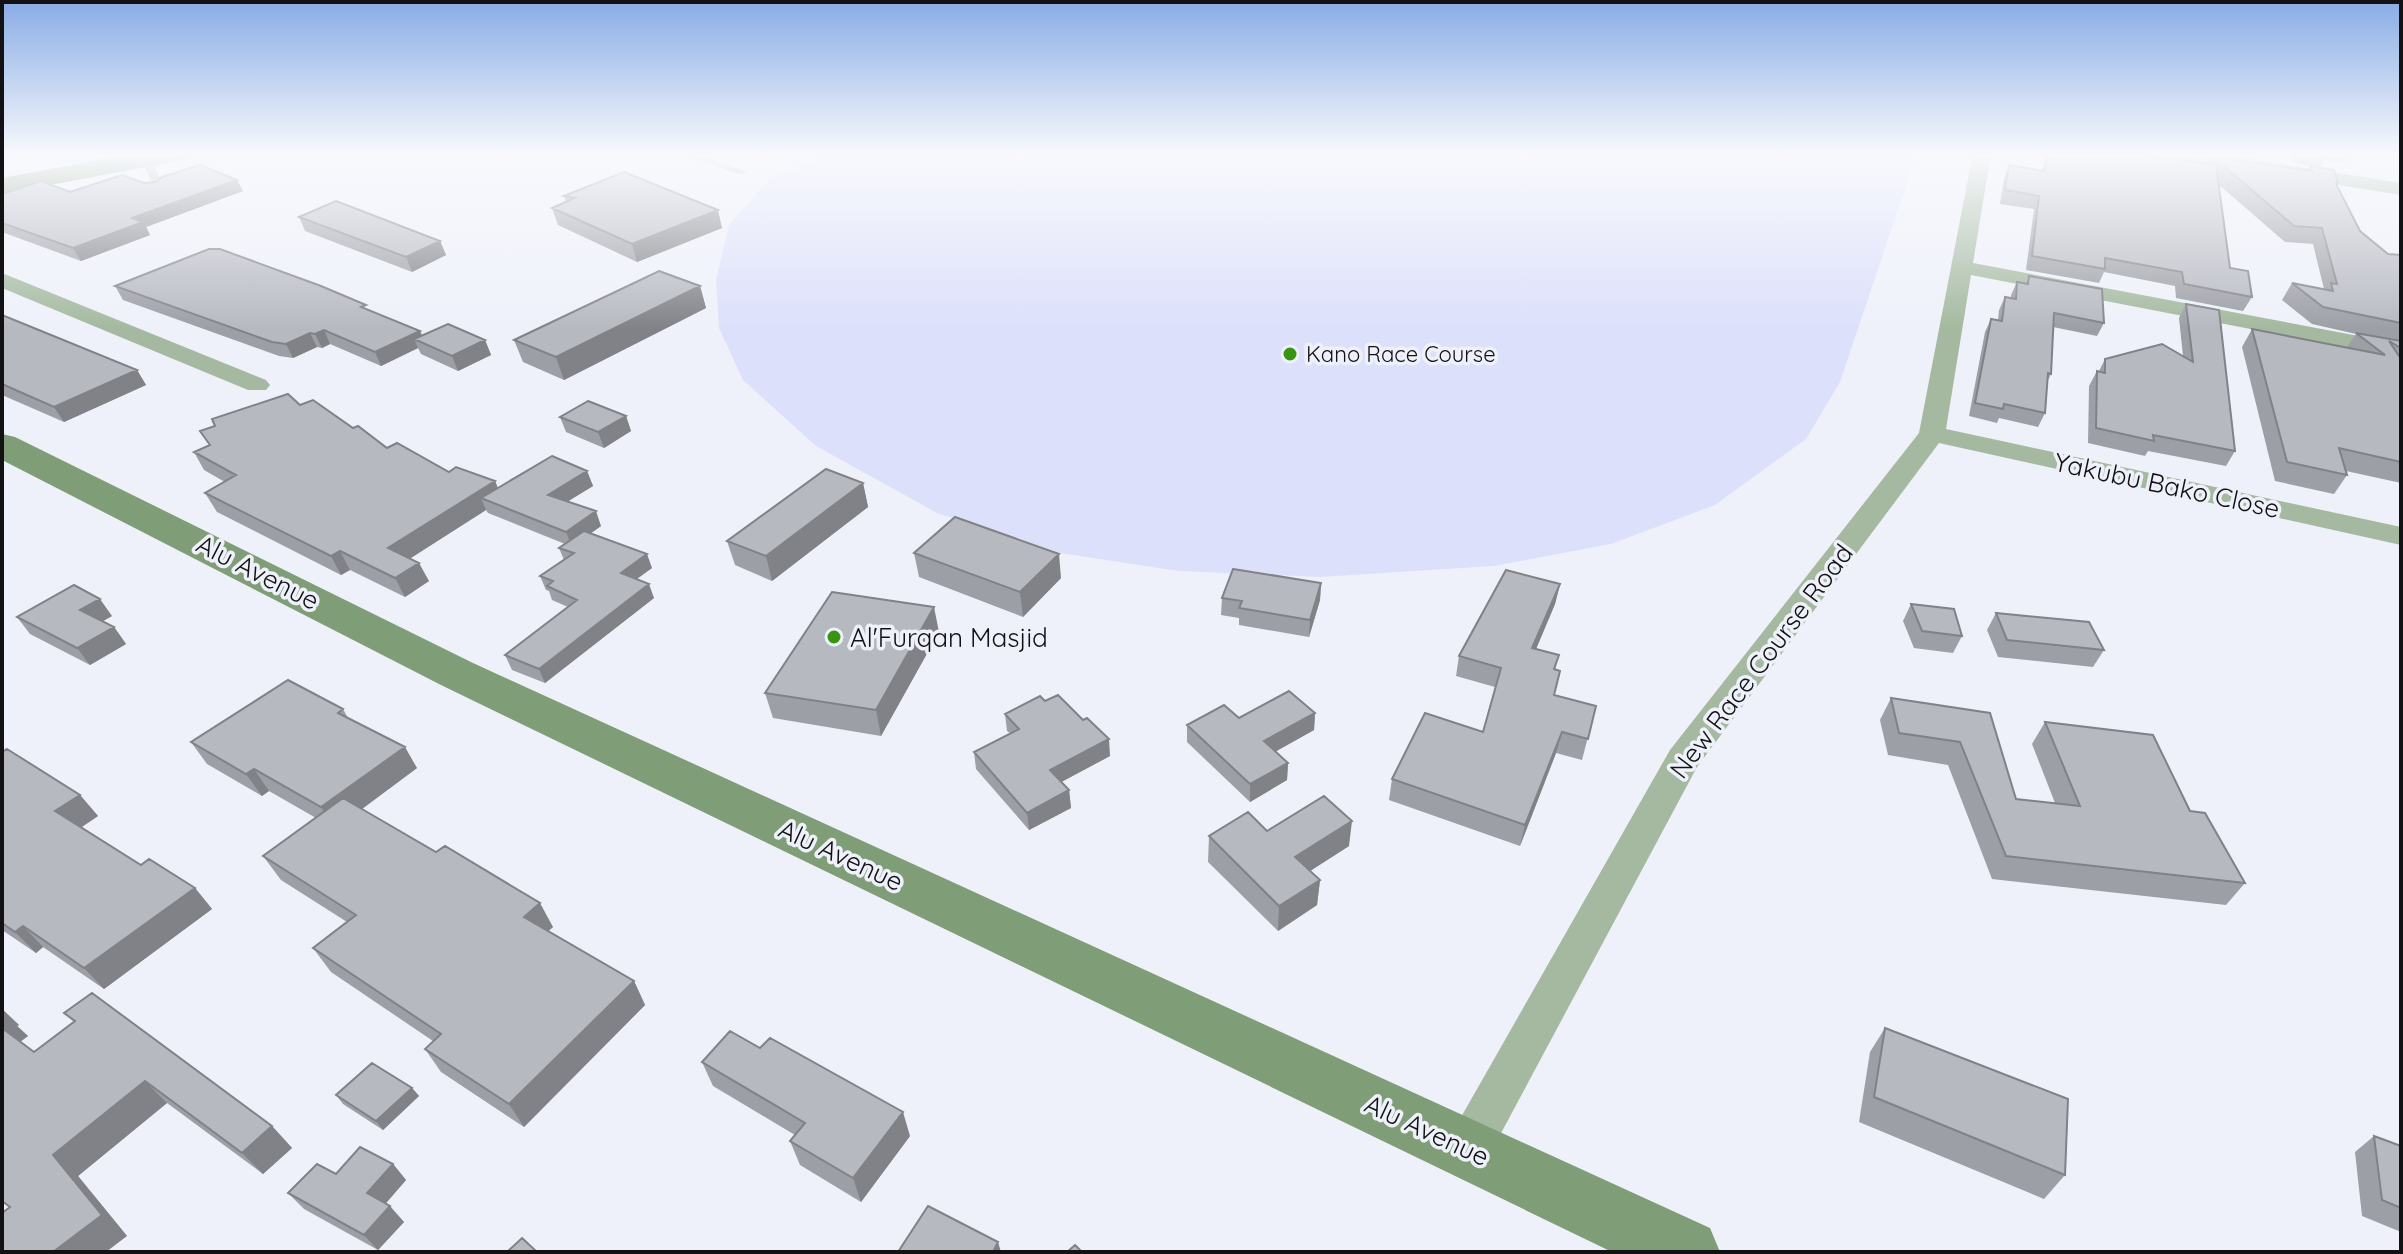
<svg xmlns="http://www.w3.org/2000/svg" width="2403" height="1254" viewBox="0 0 2403 1254" font-family="Quicksand,sans-serif">
  <rect width="100%" height="100%" fill="#eff1fa"/>
  <path fill="#dce0fa" d="M827,153H1917L1840,382L1806,439L1715,505L1611,544L1494,566L1320,577L1179,571L1060,553L937,513L816,446L743,380L719,328L716,280L729,225L768,181Z"/>
  <g fill="none" stroke-linecap="round" stroke-linejoin="round">
    <path fill="#a4b99f" fill-rule="evenodd" d="M677,153H692L747,172L739,174Z
      M143,157L151,159L165,189L163,191L155,189L141,159Z"/>
    <path fill="#a4b99f" fill-rule="evenodd" d="M1973,153H1991L1973,263L2401,344V358L1971,275L1946,429L2401,527V545L1939,443L1697,767L1484,1165L1468,1171L1452,1165L1445,1149L1452,1133L1670,750L1919,433Z
      M2168,153H2212L2401,183V195L2177,159Z
      M2,273L266,380L270,385L266,390H248L2,288Z"/>
    <path fill="#7f9d77" fill-rule="evenodd" d="M136,153H191L187,158L178,161L2,194V178Z
      M2,434L15,437L473,663L1710,1228L1720,1252H1612L441,685L2,460Z"/>
  </g>
  <path fill="#9d9fa6" d="M2046,153H2134L2209,164L2213,157L2308,171L2310,166L2337,185L2360,231L2388,254L2401,255V483L2346,471L2347,475L2334,494L2275,481L2242,347L2252,329L2347,347L2356,334L2312,324L2282,300L2292,283L2324,289L2313,244L2285,242L2218,184L2230,268L2252,297L2243,311L2176,298L2175,286L2104,272L2099,283L2026,270L2034,209L2000,204L2004,178L2009,165L2042,171Z
    M2291,153H2350L2344,163L2324,160L2320,167L2295,163Z
    M237,180L243,191L146,227L150,235L81,261L2,232V194L70,192L144,183Z
    M564,196L722,228L637,262L558,225L552,208L566,202Z
    M299,217L440,241L446,255L412,272L305,231Z
    M2029,276L2104,323L2097,336L2053,327L2051,374L2048,380L2045,413L2038,427L1999,418L1997,423L1969,416L1985,332L1991,319L1998,320L1999,310L2005,297L2011,298V295L2017,282L2026,284Z
    M115,286L368,310L422,335L485,340L491,355L458,371L421,354L418,348L381,366L330,344L322,348L317,347L293,358L279,356L123,300Z
    M700,286L706,308L564,380L523,362L514,340Z
    M2186,304L2235,451L2226,466L2148,451L2145,456L2088,443L2089,386L2097,371H2099L2105,359L2183,356L2179,318Z
    M2,315L137,370L146,385L64,422L2,395Z
    M300,405L353,428L387,448L449,472L495,481L498,488L587,471L593,486L568,501L601,526L591,533L652,568L636,579L654,598L545,683L512,670L505,655L568,607L552,600L549,591L546,590L540,576L564,560L559,548L565,544L488,513L486,510L410,558L429,581L405,597L350,570L341,575L217,512L205,493L225,482L204,470L194,452L209,445L200,431Z
    M626,416L631,431L604,448L566,432L560,417Z
    M863,483L868,507L772,581L735,565L727,541Z
    M914,553L1061,578L1023,617L919,577Z
    M1321,583L1320,600L1309,637L1239,625V618L1221,615L1222,598Z
    M1560,584L1555,604L1536,649L1559,655L1555,670L1554,695L1596,706L1582,760L1556,753L1520,846L1389,800L1392,779L1483,732L1495,687L1456,676L1459,656Z
    M1911,604L1962,636L1953,653L1914,648L1903,621Z
    M1996,613L2104,650L2093,667L1998,657L1987,630Z
    M112,616L102,621L114,627L126,644L90,665L30,634L17,617Z
    M939,632L881,736L773,718L765,693Z
    M1891,698L1990,713L2016,799L2055,803L2032,744L2045,722L2190,811L2245,883L2226,905L1992,879L1948,765L1888,755L1880,720Z
    M1045,701L1110,756L1061,782L1069,790L1071,808L1029,830L976,769L974,752L1010,733L1007,731L1005,714Z
    M343,709L348,718L417,768L362,809L553,927L548,931L634,981L645,1005L524,1127L441,1072L425,1049L433,1041L331,972L313,948L347,922L281,880L263,856L316,818L269,791L262,796L207,764L191,742Z
    M1315,713L1314,730L1276,751L1288,763L1287,780L1250,802L1187,742V725L1239,718Z
    M2,752L80,795L98,816L82,827L141,865L195,888L212,909L104,989L43,947L36,953L2,930Z
    M1267,831L1349,846L1310,871L1320,880L1317,905L1278,931L1208,862L1209,836Z
    M2,1009L19,1025L17,1026L28,1036L20,1042L34,1052L74,1022L64,1013L272,1126L292,1148L263,1174L167,1103L78,1176L127,1236L10,1207L2,1201Z
    M1885,1028L2065,1175L2044,1199L1859,1122L1870,1052Z
    M702,1062L910,1136L861,1202L800,1165L790,1141L795,1135L713,1086Z
    M412,1088L419,1096L383,1130L343,1104L336,1095Z
    M2374,1136L2401,1146V1232L2362,1216L2355,1152Z
    M393,1164L406,1180L385,1204L404,1222L378,1250L304,1209L288,1193L336,1174Z"/>
  <path fill="#808287" d="M237,180L243,191L146,227L150,235L81,261L73,248L132,218Z
    M718,210L722,228L637,262L632,244Z
    M440,241L446,255L412,272L406,257Z
    M700,286L706,308L564,380L556,357Z
    M324,330L330,344L322,348L315,334Z
    M420,331L426,344L414,339L418,348L381,366L375,352Z
    M310,333L317,347L293,358L286,344Z
    M485,340L491,355L458,371L452,356Z
    M137,370L146,385L64,422L54,407Z
    M626,416L631,431L604,448L598,432Z
    M587,471L593,486L554,510L548,495Z
    M495,481L502,499L481,498L486,510L397,567L388,548Z
    M863,483L868,507L772,581L766,556Z
    M596,511L601,526L572,547L566,532Z
    M340,551L350,570L341,575L331,556Z
    M647,554L652,568L626,587L621,573Z
    M1059,554L1061,578L1023,617L1020,592Z
    M419,563L429,581L405,597L395,578Z
    M1321,583L1320,600L1309,637L1310,620Z
    M649,584L654,598L545,683L539,669Z
    M1560,584L1555,604L1528,668L1532,648Z
    M100,599L112,616L93,627L80,610Z
    M934,607L939,632L881,736L876,710Z
    M114,627L126,644L90,665L77,648Z
    M1315,713L1314,730L1264,758V741Z
    M1562,732L1556,753L1520,846L1525,825Z
    M1109,739L1110,756L1052,787L1050,770Z
    M405,747L417,768L335,829L321,807Z
    M1288,763L1287,780L1250,802V784Z
    M254,769L269,791L262,796L246,774Z
    M1069,790L1071,808L1029,830L1027,813Z
    M80,795L98,816L74,832L55,811Z
    M1352,821L1349,846L1293,882L1295,857Z
    M1320,880L1317,905L1278,931L1279,906Z
    M195,888L212,909L104,989L84,968Z
    M540,903L553,927L537,941L524,917Z
    M23,926L43,947L36,953L15,932Z
    M634,981L645,1005L524,1127L509,1104Z
    M2,1009L19,1025L17,1026L28,1036L17,1044L2,1030Z
    M145,1081L167,1103L78,1176L127,1236L106,1252H53V1155Z
    M412,1088L419,1096L383,1130L376,1121Z
    M903,1112L910,1136L861,1202L853,1178Z
    M272,1126L292,1148L263,1174L242,1153Z
    M393,1164L406,1180L381,1209L367,1193Z
    M390,1206L404,1222L378,1250L364,1235Z
    M998,1242L1001,1252H993Z"/>
  <path fill="#b7b9c1" stroke="#808287" stroke-width="2" d="M2049,153H2134L2216,165L2230,268L2248,271L2252,297L2184,284L2182,272L2105,258V269L2032,256L2039,196L2005,190L2009,165L2045,171Z
    M2306,153H2325L2326,156Z
    M2213,157L2312,171L2310,166L2334,170L2338,183L2336,184L2360,231L2388,254L2401,255V323L2323,307L2292,283L2333,291L2331,283L2337,284L2322,228L2294,226Z
    M200,165L237,180L132,218L143,222L73,248L2,223V194L41,181L70,192L122,175L144,183L156,182L162,177Z
    M624,172L718,210L632,244L552,208L575,198L564,196Z
    M336,201L440,241L406,257L299,217Z
    M209,249H220L321,286L366,305L361,307L420,331L375,352L324,330L315,334L310,333L286,344L272,342L115,286Z
    M659,271L700,286L556,357L514,340Z
    M2029,276L2102,289L2104,323L2054,313L2051,374L2048,373L2045,413L2004,404L2003,409L1975,403L1991,319L2002,321L2005,297L2016,299L2017,282L2028,284Z
    M2186,304L2219,310L2235,451L2153,435L2154,441L2096,428L2097,371L2105,373V359L2162,344L2193,362Z
    M2,315L137,370L54,407L2,384Z
    M448,324L485,340L452,356L414,339Z
    M2252,329L2385,355L2356,333L2401,341V348L2389,341L2401,359V462L2339,448L2347,475L2287,462Z
    M288,394L300,405L313,400L353,428L358,426L387,448L397,443L449,472L456,467L495,481L388,548L419,563L395,578L340,551L331,556L205,493L236,475L194,452L210,445L200,431L215,426L212,419Z
    M588,401L626,416L598,432L560,417Z
    M552,456L587,471L548,495L596,511L566,532L481,498Z
    M826,469L863,483L766,556L727,541Z
    M955,517L1059,554L1020,592L914,553Z
    M584,531L647,554L621,573L649,584L539,669L505,655L577,600L547,586L553,581L540,576L574,553L559,548Z
    M1233,569L1321,583L1310,620L1239,608L1242,601L1222,598Z
    M1506,570L1560,584L1532,648L1559,655L1554,669L1560,671L1554,695L1596,706L1588,739L1562,732L1525,825L1392,779L1425,713L1483,732L1501,668L1459,656Z
    M74,585L100,599L80,610L114,627L77,648L17,617Z
    M832,592L934,607L876,710L765,693Z
    M1911,604L1954,609L1962,636L1922,631Z
    M1996,613L2089,622L2104,650L2007,640Z
    M288,680L343,709L338,713L405,747L321,807L254,769L246,774L191,742Z
    M1289,691L1315,713L1264,741L1288,763L1250,784L1187,725L1224,705L1239,718Z
    M1058,695L1083,720L1087,718L1109,739L1050,770L1069,790L1027,813L974,752L1019,729L1005,714L1040,696L1045,701Z
    M1891,698L1990,713L2016,799L2080,806L2045,722L2153,735L2190,811L2205,813L2245,883L2006,856L1960,742L1899,733Z
    M7,749L80,795L55,811L141,865L149,859L195,888L84,968L23,926L15,932L2,923V752Z
    M1324,796L1352,821L1295,857L1320,880L1279,906L1209,836L1248,812L1267,831Z
    M343,798L436,852L445,846L540,903L524,917L634,981L509,1104L425,1049L441,1034L313,948L356,915L263,856Z
    M92,993L272,1126L242,1153L145,1081L53,1155L102,1215L53,1252H2V1213L10,1207L2,1201V1028L34,1052L75,1021L64,1013Z
    M1885,1028L2068,1099L2065,1175L1874,1097Z
    M730,1031L760,1048L770,1038L903,1112L853,1178L790,1141L805,1123L702,1062Z
    M372,1063L412,1088L376,1121L336,1095Z
    M2374,1136L2401,1146V1208L2382,1200Z
    M360,1147L393,1164L367,1193L390,1206L364,1235L288,1193L317,1164L336,1174Z
    M928,1206L998,1242L993,1252H898Z
    M522,1238L537,1252H507Z
    M1075,1245L1082,1252H1067Z"/>
  <linearGradient id="sky" x2="0" y2="1"><stop stop-color="#88ace5"/><stop offset="0.47" stop-color="#f8f9fd"/><stop offset="1" stop-color="#f8f9fd" stop-opacity="0"/></linearGradient>
  <rect width="2403" height="329" fill="url(#sky)"/>
  <g fill="#389512" stroke="#eff1fa" stroke-width="3">
    <circle cx="1290" cy="354" r="8"/>
    <circle cx="834" cy="637" r="8"/>
  </g>
  <g text-anchor="middle" dominant-baseline="central" stroke-width="7" stroke-linejoin="round" paint-order="stroke">
    <g font-size="22" fill="#121215" stroke="#eff1fa" text-anchor="start">
      <text x="1306" y="354">Kano Race Course</text>
    </g>
    <g font-size="26" fill="#121215" stroke="#eff1fa">
      <text transform="translate(2167 485) rotate(12)">Yakubu Bako Close</text>
      <text transform="translate(258 572) rotate(27)">Alu Avenue</text>
      <text transform="translate(1761 661) rotate(-53)">New Race Course Road</text>
      <text transform="translate(841 855) rotate(25)">Alu Avenue</text>
      <text transform="translate(1427 1130) rotate(25)">Alu Avenue</text>
    </g>
    <g font-size="26" fill="#121215" stroke="#eff1fa" text-anchor="start">
      <text x="850" y="637">Al'Furqan Masjid</text>
    </g>
  </g>
  <rect width="2403" height="1254" fill="none" stroke="#121215" stroke-width="8"/>
</svg>
